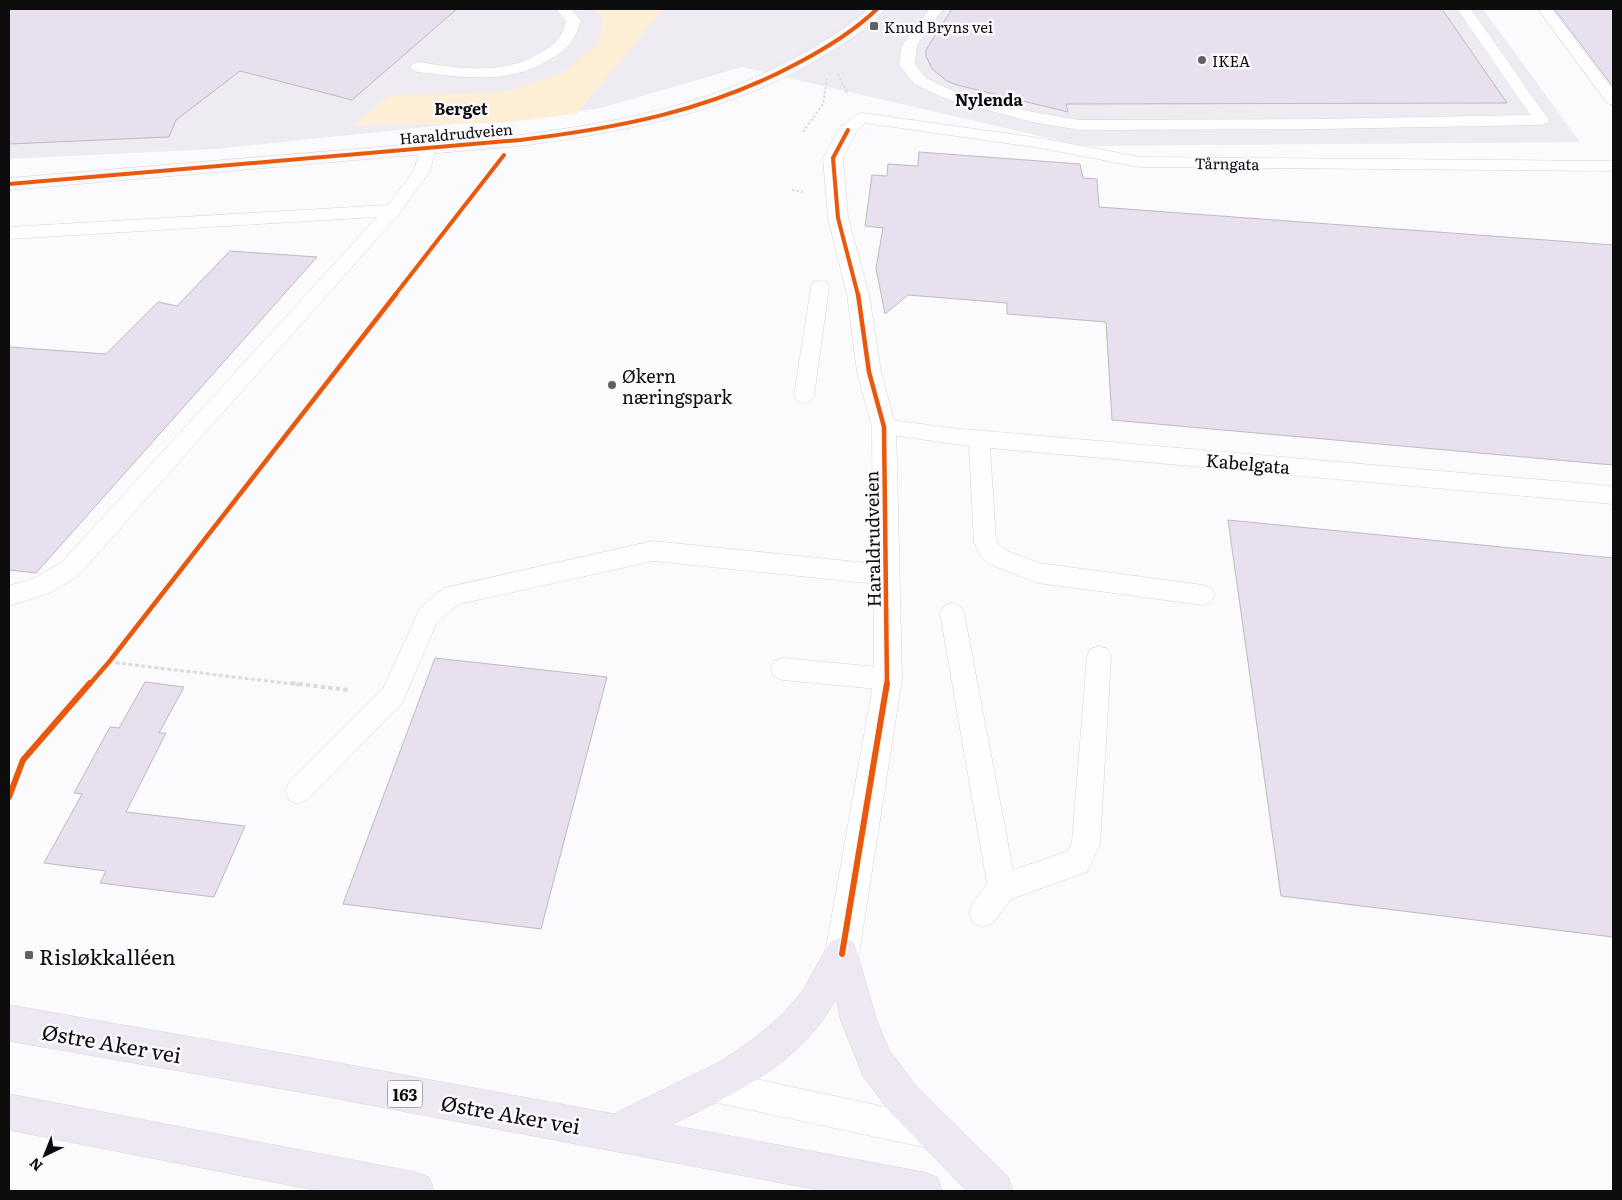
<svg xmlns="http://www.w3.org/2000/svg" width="1622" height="1200" viewBox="0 0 1622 1200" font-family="Literata,serif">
  <rect width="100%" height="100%" fill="#fbfafd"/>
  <path fill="#efebf2" d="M9,9H1483L1580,142L1083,146L742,67L597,109L215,149L9,159Z"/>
  <path fill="#fdefd5" d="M593,9H663L576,114L499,123L355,125L390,95L505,92L563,73L600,41L602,15Z"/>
  <path fill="#e8e0ef" stroke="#bcbbbe" d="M9,9H457L352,100L240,71L176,120L169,137L9,144Z
    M952,9H1442L1507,103L1066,104L1068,112L957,85L947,81L932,69L926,56V50Z
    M1554,9H1613V87Z
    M919,152L1080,164L1083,178L1097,179L1099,207L1613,245V465L1112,420L1106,322L1007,314V303L908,295L885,314L876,268L883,228L865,226L872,175L887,176L888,164L918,166Z
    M230,251L317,257L36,573L9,570V347L106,354L158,302L177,306Z
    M1228,520L1613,558V937L1281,896Z
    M435,658L607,677L541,929L343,904Z
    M145,682L184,687L159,733H166L126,812L245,826L214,897L100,883L106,871L44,863L82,794L74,793L110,727L119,728Z"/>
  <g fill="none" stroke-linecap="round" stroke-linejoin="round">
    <g stroke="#d5d4d6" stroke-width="1">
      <path id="lane" d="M556,9H571L581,21C578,29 575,38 569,45C564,51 557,55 551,59C510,85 463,78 418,72L413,70L410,67L413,64L418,62C459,68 502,76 540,53C546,49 554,45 558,39C562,34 564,27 566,21Z
        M929,9H943L917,45L915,64L926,78L958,93L1033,112L1080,120L1320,119L1530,115L1457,9H1471L1549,120L1547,123L1541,125L1320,129L1080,130L1032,122L946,99L914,84L899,64L902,45Z
        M1538,9H1552L1613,90V105L1607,103Z
        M862,113L1040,138L1140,157L1613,161V171L1140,167L1040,148L865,123L854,133H842L840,130C845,123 854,115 862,113Z
        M428,143L434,144L436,148L430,171L399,214L78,576L50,593L9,606V586L35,578L62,562L377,217L9,239V227L388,205L414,170L422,144Z
        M820,281L827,282L829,287L814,396L811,401L804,404L797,401L794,396L811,287L813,282Z
        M884,419L951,428L1613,486V504L990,448L996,541L1005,550L1039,563L1203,585L1211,588L1215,595L1211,602L1203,605L1038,583L989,564L982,558L974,542L969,446L877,433L873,427L877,421Z
        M653,541L887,565L895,568L899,575L895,582L887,585L653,561L459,604L437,622L402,703L307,800L298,804L289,800L285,791L289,782L384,687L420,608L444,588Z
        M952,603L960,606L964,613L1013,870L1068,851L1072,842L1087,657L1090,649L1099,646L1108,649L1111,657L1100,845L1087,872L1011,899L993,923L983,927L973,923L969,913L973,903L987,884L940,613L944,606Z
        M783,658L888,668L897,671L900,679L897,687L888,690L783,680L774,677L771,669L774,661Z
        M709,1069L937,1118L948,1123L953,1134L948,1145L937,1150L709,1101L698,1096L693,1085L698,1074Z"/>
    </g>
    <g stroke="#d5d4d6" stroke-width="1">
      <path id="street" d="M848,124L855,126L857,130L843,158L848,218L869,294L881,372L896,427L902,679L859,954L854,966L842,971L830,966L825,954L874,679L872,427L857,372L847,294L828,218L823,158L841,126Z"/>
    </g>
    <g stroke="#d5d4d6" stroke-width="1">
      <path id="secondary" d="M868,9H885C874,25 854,37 838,47C743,110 632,131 520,146L9,190V178L520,135C619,122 704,106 792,59C819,45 845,29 868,9Z"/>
    </g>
    <g stroke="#d7d7d8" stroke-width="1">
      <path id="highway" d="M842,937L854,942L877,1021L889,1050L916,1086L1008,1177L1013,1191H967L890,1112L863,1076L841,1021L836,999C800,1065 735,1093 671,1125L923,1172L937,1177L942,1191H824L328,1097L9,1041V1005L328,1061L614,1114L723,1060L756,1037L784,1013L803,990L830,942Z
        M9,1094L415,1172L429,1177L434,1191H319L9,1130Z"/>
    </g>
    <path stroke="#dcdbdd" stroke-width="2" stroke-dasharray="2.5 2" stroke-linecap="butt" d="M838,74L848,95
      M803,132L823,104L827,79
      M792,190L803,192"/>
    <path stroke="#dcdbdd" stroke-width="3" stroke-dasharray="4 2.5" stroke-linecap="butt" d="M109,662L301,685"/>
    <path stroke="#dcdbdd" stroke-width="4" stroke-dasharray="4.5 3" stroke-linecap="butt" d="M291,683L348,690"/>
    <use href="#lane" fill="#fefeff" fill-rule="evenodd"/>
    <use href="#street" fill="#fefeff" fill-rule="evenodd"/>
    <use href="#secondary" fill="#f9f8fa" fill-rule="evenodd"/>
    <use href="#highway" fill="#ede8f1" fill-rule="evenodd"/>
    <g stroke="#fbf9fe" stroke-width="5.5">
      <path id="cycleway-far2" d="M848,130L833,158L838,218L858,295
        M9,184L520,140C618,128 708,111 796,64C825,49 853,32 877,9
        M395,295L504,155"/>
    </g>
    <g stroke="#fbf9fe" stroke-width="8">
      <path id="cycleway-far1" d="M858,294L869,372L884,427L887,685
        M89,685L109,662L396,294"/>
    </g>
    <g stroke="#fbf9fe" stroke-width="9">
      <path id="cycleway" d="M9,797L23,760L90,683
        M842,954L887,683"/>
    </g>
    <use href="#cycleway-far2" stroke="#e8590c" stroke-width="4"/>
    <use href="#cycleway-far1" stroke="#e8590c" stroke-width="4.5"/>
    <use href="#cycleway" stroke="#e8590c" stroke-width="6"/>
  </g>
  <g fill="#616062" stroke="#fbf9fe" stroke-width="2">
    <rect x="869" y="21" width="10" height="10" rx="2.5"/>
    <circle cx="1202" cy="60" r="5"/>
    <circle cx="612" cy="385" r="5"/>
    <rect x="24" y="950" width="10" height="10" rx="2.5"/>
  </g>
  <g text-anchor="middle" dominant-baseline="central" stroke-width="5" stroke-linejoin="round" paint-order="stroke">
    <g font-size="15" fill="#0e0d0e" stroke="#fbf9fe" text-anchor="start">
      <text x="884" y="26">Knud Bryns vei</text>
      <text x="1212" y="60">IKEA</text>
    </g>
    <g font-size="15" fill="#0e0d0e" stroke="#fbf9fe">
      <text transform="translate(456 133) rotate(-5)">Haraldrudveien</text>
      <text transform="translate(1227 163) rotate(1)">Tårngata</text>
    </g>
    <g font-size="16" font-weight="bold" fill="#0e0d0e" stroke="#fbf9fe">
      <text x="989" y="99">Nylenda</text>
      <text x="461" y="108">Berget</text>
    </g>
    <rect fill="#fbf9fe" stroke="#555456" stroke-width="1" x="387.5" y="1080.5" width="35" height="27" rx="4"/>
    <g font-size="16" font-weight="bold" fill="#0e0d0e">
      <text x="405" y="1094">163</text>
    </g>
    <g font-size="18" fill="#0e0d0e" stroke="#fbf9fe" text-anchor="start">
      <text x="622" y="375">Økern<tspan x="622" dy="21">næringspark</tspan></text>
    </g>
    <g font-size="18" fill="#0e0d0e" stroke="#fbf9fe">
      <text transform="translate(1248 463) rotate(5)">Kabelgata</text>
      <text transform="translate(872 539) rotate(-91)">Haraldrudveien</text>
    </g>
    <g font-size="21" fill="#0e0d0e" stroke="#fbf9fe" text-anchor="start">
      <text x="39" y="955">Risløkkalléen</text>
    </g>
    <g font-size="21" fill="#0e0d0e" stroke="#fbf9fe">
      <text transform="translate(112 1042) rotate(10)">Østre Aker vei</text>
      <text transform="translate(511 1113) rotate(10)">Østre Aker vei</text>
    </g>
  </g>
  <rect width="1622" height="1200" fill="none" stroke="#0e0d0e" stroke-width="20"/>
  <g transform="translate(45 1155) rotate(223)" stroke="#fbf9fe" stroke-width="4" paint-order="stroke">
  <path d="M0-4L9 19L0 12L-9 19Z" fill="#0e0d0e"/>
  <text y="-8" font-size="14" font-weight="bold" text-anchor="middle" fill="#0e0d0e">N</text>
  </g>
</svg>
